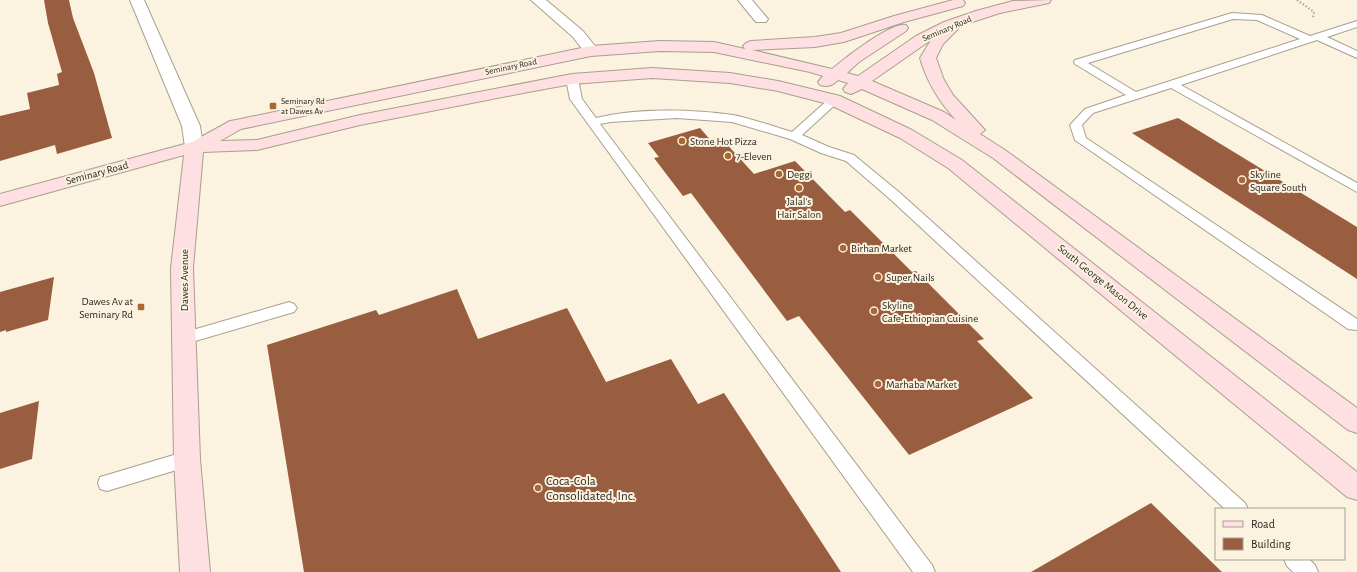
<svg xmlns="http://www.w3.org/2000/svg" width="1357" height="572" viewBox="0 0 1357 572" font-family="'Alegreya Sans',sans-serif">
  <rect width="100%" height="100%" fill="#fbf2e0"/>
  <path fill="#995d3f" d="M44,0H69L73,18L94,73L112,138L57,154L55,145L0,161V116L30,109L27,93L59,85L57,74L62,72L48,23Z
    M1178,118L1357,227V279L1132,133Z
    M700,128L713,143L723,140L754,174L795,161L845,212L850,210L912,272L916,271L984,339L977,341L1033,398L909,455L799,316L787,321L691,193L683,196L654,158L659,157L648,143Z
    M54,277L48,320L6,332V330L0,332V292Z
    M457,289L478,339L567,308L606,382L671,359L698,404L724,393L841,572H304L267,345L376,310L379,315Z
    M39,401L32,459L0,469V413Z
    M1151,503L1222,572H1031Z"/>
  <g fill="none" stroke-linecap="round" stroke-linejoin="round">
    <g stroke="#a89f8e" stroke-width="2">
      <path id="lane" d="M1232,13L1262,15L1310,36L1357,21V27L1327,37L1357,51V58L1317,40L1181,85L1357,183V192L1171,88L1093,113L1082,125L1086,138L1357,319V330L1348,329L1075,140L1070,125L1085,109L1126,95L1075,64L1074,62L1075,60ZM1233,19L1257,20L1300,39L1136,92L1088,63Z
        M572,76L578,79L582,99L596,118C637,108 691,109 733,115C753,119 772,126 792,132L830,98H838L840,100L838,102L802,135L829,147L854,155L900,193L1245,503L1248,509H1225L890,199L846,161L821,153L790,139L732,122L677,118L610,122L600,124L932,565L935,572H913L570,99L566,79Z
        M289,302L294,304L297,308L294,312L185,344L179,342L177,338L179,334Z
        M187,451L193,453L196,459L193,465L107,491L100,489L98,483L100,477L107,475Z
        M1284,559H1309L1315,565L1318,572H1293L1287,566Z"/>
    </g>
    <g stroke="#a89f8e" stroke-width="2">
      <path id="street" d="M130,0H144L200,126L203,147L200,151L194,152L188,151L185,147L182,126Z
        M531,0H546L583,31L599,51L596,54H586L573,37Z
        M738,0H752L768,19L766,22H756Z"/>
    </g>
    <g stroke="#a89f8e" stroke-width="2">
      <path id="secondary" d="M953,0H963L965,3L963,6L904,22L844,42L815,47L752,50L832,69C845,58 892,21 906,25L908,28L906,31L859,62L847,73L858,76L916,36L944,22L976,11L1013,1L1051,0L1049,3L1000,13L957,27L958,29L943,44L936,58L944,80L953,95L985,130L980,134L1005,150L1357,408V433L1348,430L993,158L932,120L862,89L851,94L845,92L843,89L848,83L838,80C832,86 828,87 820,85L818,82L823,76L810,72L714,52L660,51L591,56L241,129L220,141L257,140L360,115L572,74L652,68L730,73L778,81L840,96L912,130L962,160L1357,472V500L1347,497L948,168L900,138L828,104L778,91L730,83L652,78L572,84L528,92L360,125L257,150L203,152L193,268L200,459L210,572H180L174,459L171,268L184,155L0,206V194L192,142L230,121L236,120L591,46L660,41L714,42L745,49L743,46L746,43L751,41L815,37L841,33L894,16ZM931,40L920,58C927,82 939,102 956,120L944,112L872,81Z"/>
    </g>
    <path stroke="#aba496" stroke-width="2" stroke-dasharray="1.5 2" stroke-linecap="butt" d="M1297,0L1314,12L1313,18"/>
    <use href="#lane" fill="#fff" fill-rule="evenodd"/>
    <use href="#street" fill="#fff" fill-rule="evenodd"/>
    <use href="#secondary" fill="#fee0e3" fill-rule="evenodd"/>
  </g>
  <g fill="#a96732" stroke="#fbf2e0" stroke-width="1.5">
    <rect x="269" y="102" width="8" height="8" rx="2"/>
    <circle cx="682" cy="141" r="4"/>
    <circle cx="728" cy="156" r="4"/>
    <circle cx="779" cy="174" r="4"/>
    <circle cx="1242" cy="180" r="4"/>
    <circle cx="799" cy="188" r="4"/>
    <circle cx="843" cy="248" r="4"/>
    <circle cx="878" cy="277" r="4"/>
    <rect x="137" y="303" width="8" height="8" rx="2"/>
    <circle cx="874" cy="311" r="4"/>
    <circle cx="878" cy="384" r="4"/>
    <circle cx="538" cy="488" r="4"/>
  </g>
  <g text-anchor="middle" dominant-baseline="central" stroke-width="4" stroke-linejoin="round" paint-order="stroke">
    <g font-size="9" fill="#2a2720" stroke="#fbf2e0">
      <text transform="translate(947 29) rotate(-23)">Seminary Road</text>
      <text transform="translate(511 67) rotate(-12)">Seminary Road</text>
    </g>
    <g font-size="9" fill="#2a2720" stroke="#fbf2e0" text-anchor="start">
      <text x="281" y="101">Seminary Rd<tspan x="281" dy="10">at Dawes Av</tspan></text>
    </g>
    <g font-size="11" fill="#2a2720" stroke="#fbf2e0" text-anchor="start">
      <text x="690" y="141">Stone Hot Pizza</text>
      <text x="736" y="156">7-Eleven</text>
      <text x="787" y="174">Deggi</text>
      <text x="1250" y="174">Skyline<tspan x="1250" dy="13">Square South</tspan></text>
      <text x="799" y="201" text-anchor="middle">Jalal's<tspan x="799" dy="13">Hair Salon</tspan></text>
      <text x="851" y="248">Birhan Market</text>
      <text x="886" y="277">Super Nails</text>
      <text x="133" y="301" text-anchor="end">Dawes Av at<tspan x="133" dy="13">Seminary Rd</tspan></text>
      <text x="882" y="305">Skyline<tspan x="882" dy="13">Cafe-Ethiopian Cuisine</tspan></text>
      <text x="886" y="384">Marhaba Market</text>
    </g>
    <g font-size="11" fill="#2a2720" stroke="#fbf2e0">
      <text transform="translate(97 173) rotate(-15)">Seminary Road</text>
      <text transform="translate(184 280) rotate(-90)">Dawes Avenue</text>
      <text transform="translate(1103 282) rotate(39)">South George Mason Drive</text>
    </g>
    <g font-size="13" fill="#2a2720" stroke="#fbf2e0" text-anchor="start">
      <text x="546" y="481">Coca-Cola<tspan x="546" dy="15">Consolidated, Inc.</tspan></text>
    </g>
  </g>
  <rect x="1215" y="508" width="130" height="52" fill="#fbf2e0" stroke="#a7a193"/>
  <rect x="1223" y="521" width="20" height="6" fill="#fee0e3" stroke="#a7a193"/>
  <text x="1251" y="528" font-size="12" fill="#2a2720">Road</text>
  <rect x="1223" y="538" width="20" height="12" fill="#995d3f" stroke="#a7a193"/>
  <text x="1251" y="548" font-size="12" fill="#2a2720">Building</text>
</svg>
